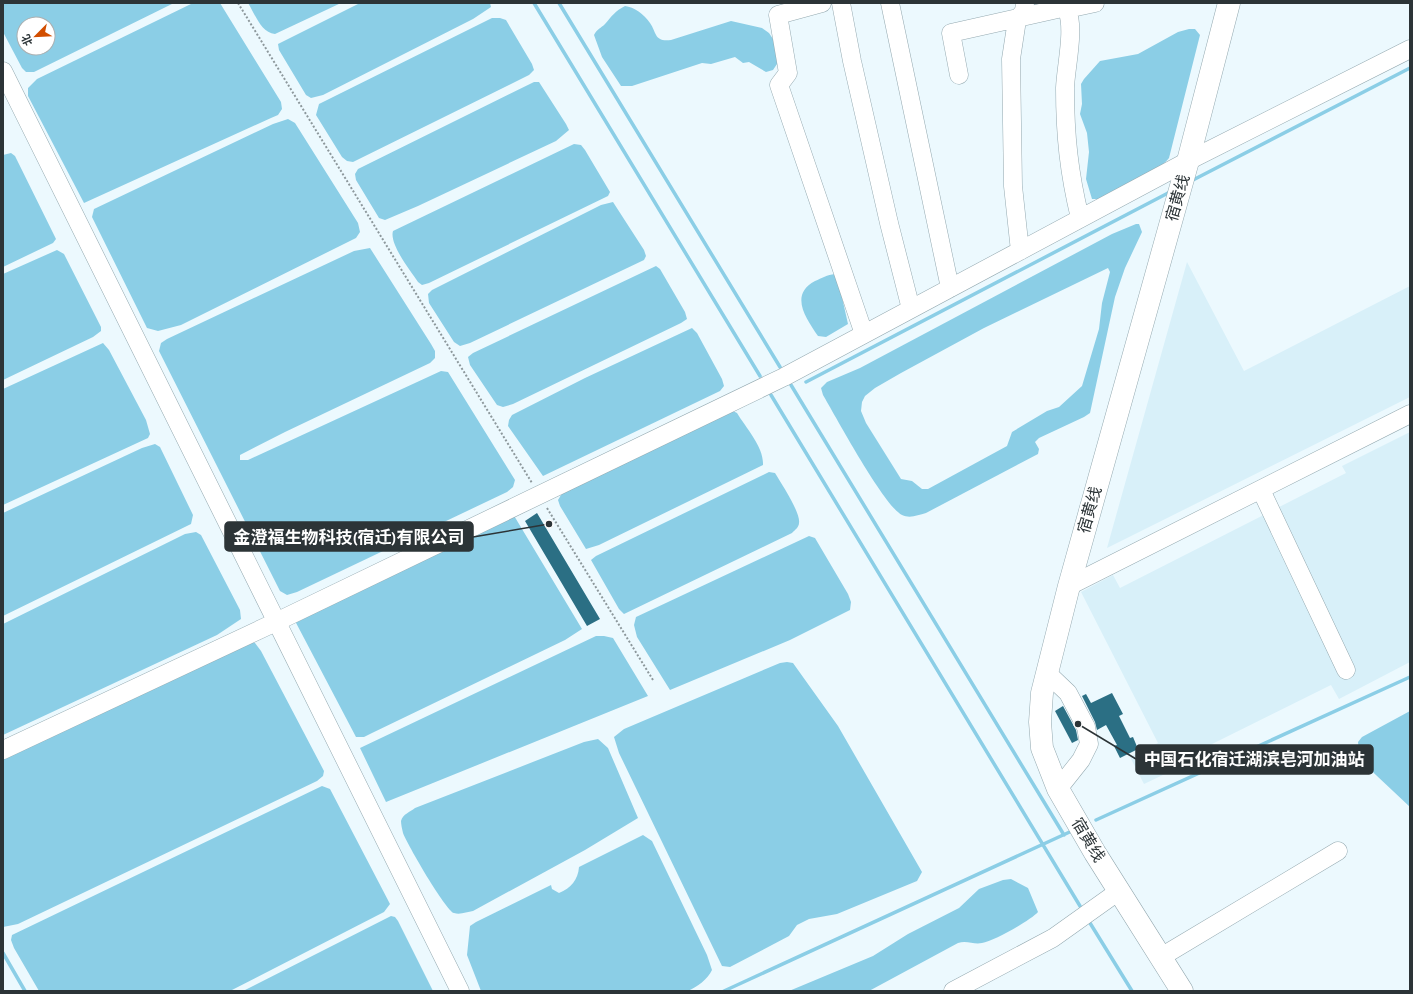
<svg xmlns="http://www.w3.org/2000/svg" width="1413" height="994" viewBox="0 0 1413 994" font-family="'Alegreya Sans','Noto Sans SC',sans-serif">
  <rect width="100%" height="100%" fill="#ecf9fe"/>
  <path fill="#d8f0f9" d="M1187,262L1244,371L1410,286V397L1107,548Z
    M1410,432V662L1339,699L1331,685L1200,750L1203,756L1144,784L1130,757L1158,743L1081,592L1113,575L1120,588L1346,473L1342,466Z"/>
  <path fill="#8bcee6" fill-rule="evenodd" d="M3,3H174L34,72H26L22,68L3,32ZM24,24H48V48H24Z
    M193,3H220L281,102L282,109L278,115L271,118L84,203L28,96V88L37,79Z
    M248,3H341L275,34C261,33 255,14 248,3Z
    M360,3H490L491,7L473,19L323,95L311,98L306,95L279,50L278,44Z
    M625,6C634,7 644,14 650,23C657,33 654,42 671,40L731,21L762,28L769,33L773,39L779,61L773,70L766,72L749,62L743,63L735,57L711,64L702,63L632,86H621L602,57L594,35C597,29 601,28 605,24C612,16 615,11 625,6Z
    M492,18H500L506,20L532,64L534,70L529,75L353,162L347,161L342,157L316,115L319,104Z
    M1189,29H1195L1200,35L1169,158C1160,171 1114,191 1098,199H1092L1086,179L1089,152L1087,133L1080,114L1082,104L1081,84L1084,79L1100,61L1138,54L1178,32Z
    M534,82H539L566,124L569,130L556,141L418,206L385,220L379,218L356,180L355,174L358,169Z
    M288,119L295,123L358,223L360,232L356,238L181,325L158,331L147,328L92,217L94,209L273,124Z
    M574,144L581,145L585,150L610,192L608,196L429,283L422,285L418,282C410,270 389,244 393,231Z
    M11,153L15,156L56,239L53,243L3,267V155Z
    M613,202L644,250L646,256L644,260L470,343L460,346L454,342L429,303L428,294L432,290L601,205Z
    M1136,224H1139L1142,232L1125,268L1115,297L1090,413L1084,417L1039,438L1035,442L1039,449L1038,454L926,513C918,515 910,519 902,515C884,506 836,417 823,395L821,388L827,382L860,368L1112,234ZM1108,268L1110,272L1102,303L1099,329L1082,386L1059,407L1047,411L1012,432L1007,446L928,489H922L912,481L901,479L866,423L861,411L862,402L865,396L875,388L901,373L984,328Z
    M370,248L431,344L435,351V358L430,363L285,432L240,455V460H248L441,371L448,372L515,480L513,487L507,492L297,592L287,595L280,591L159,351L161,343L167,339L354,251Z
    M57,250L64,254L101,327V331L93,337L3,380V274Z
    M656,266L660,269L685,312L687,319L681,323L513,404L503,407L497,405L470,365L468,357L473,353Z
    M835,274L839,284L848,324L826,337L818,336C806,318 789,295 815,281C822,278 827,275 835,274Z
    M692,328L697,333L722,379L724,386L720,391L543,476L508,426L509,420L512,415L585,378Z
    M103,343L109,350L146,420L150,434L148,438L3,505V389Z
    M731,410L737,413C746,428 764,447 763,465L599,545L586,549L560,506L558,500L561,495L568,489Z
    M155,444L160,447L193,515L191,524L3,616V513L142,448Z
    M769,472L775,473C781,483 801,513 799,523C799,527 795,530 792,533L624,614L619,609L591,560L596,556Z
    M513,514L582,629L565,640L372,733L364,737H356L294,619Z
    M196,532L201,535L240,610L241,619L217,635L3,735V624L185,534Z
    M809,536L815,538L848,594L851,602L850,610L790,640L670,690L637,637L634,625L636,617Z
    M596,636H604L613,638L648,696L386,802L360,748Z
    M251,641L255,643L261,651L324,771L323,776L317,781L18,924L3,927V755Z
    M787,662L793,663L838,726L922,872L917,881L837,914L809,919L797,925L789,936L730,967L722,966L619,753L614,737L624,729L780,663Z
    M1410,711V807L1360,760L1358,742L1362,737Z
    M598,739L608,748L638,818L585,850L473,911C467,912 460,915 454,913C446,911 407,844 403,833C402,829 401,824 401,821C403,814 410,812 415,808L584,742Z
    M322,786L330,789L390,904L384,912L230,991H39L14,948L11,940L12,935Z
    M643,835L652,841L707,955L712,970C708,979 697,987 688,991H481L467,955L470,926L476,922L551,885L552,889L559,893C571,888 578,880 579,867Z
    M1011,879L1028,888L1038,912C1031,920 994,941 982,943C974,945 967,940 958,943L869,991H789L873,956L908,934L959,908L979,889L1003,880Z
    M391,916L395,917L398,921L433,991H243Z"/>
  <g fill="none" stroke-linecap="round" stroke-linejoin="round">
    <path stroke="#8bcee6" stroke-width="3.5" d="M534,3L760,376
      M559,3L780,367
      M1193,180L1410,68
      M806,382L1170,192
      M791,385L1064,835
      M771,395L1080,906
      M1096,820L1410,677
      M1090,923L1132,991
      M3,953L25,991
      M724,991L1074,830"/>
  </g>
  <path fill="#2b6f84" d="M537,513L600,619L587,626L525,521Z
    M1112,693L1123,714L1119,716L1130,738L1133,737L1138,749L1120,758L1114,746L1117,745L1106,725L1097,730L1095,722L1082,696L1086,694L1091,703Z
    M1063,706L1076,730L1078,740L1072,743L1055,711Z"/>
  <g fill="none" stroke-linecap="round" stroke-linejoin="round">
    <g stroke="#94a9b0" stroke-width="19">
      <path id="minor" d="M822,3L778,15L788,73L779,85L864,334
        M841,3L852,61L889,223L911,309
        M890,3L950,288
        M1067,9L1095,3
        M3,71L460,991
        M959,75L951,33L1062,8L1067,9C1075,30 1066,65 1065,88C1065,135 1069,173 1080,218
        M1020,251L1013,186L1011,59L1017,20L1024,11L1025,3
        M1261,490L1346,670
        M1069,586L1410,414
        M1047,673L1068,693L1086,727L1089,744L1081,760L1058,789
        M3,750L276,622L784,377L1188,161L1410,49
        M1161,957L1338,851
        M953,991L1053,938L1119,891"/>
    </g>
    <g stroke="#94a9b0" stroke-width="23">
      <path id="major" d="M1182,991L1095,853L1058,789L1042,748L1040,722L1042,693L1069,586L1188,161L1229,3"/>
    </g>
    <path stroke="#8d989c" stroke-width="2" stroke-dasharray="2 2" stroke-linecap="butt" d="M238,3L532,483
      M547,508L653,680"/>
    <use href="#minor" stroke="#fff" stroke-width="18"/>
    <use href="#major" stroke="#fff" stroke-width="22"/>
  </g>
  <g text-anchor="middle" dominant-baseline="central" stroke-width="4" stroke-linejoin="round" paint-order="stroke">
    <g font-size="16" fill="#2c3437" stroke="#fff">
      <text transform="translate(1178 198) rotate(-74)">宿黄线</text>
      <text transform="translate(1090 510) rotate(-74)">宿黄线</text>
      <text transform="translate(1088 840) rotate(59)">宿黄线</text>
    </g>
  </g>
  <path fill="none" stroke="#2c3437" stroke-width="1.5" d="M549 524L473 537M1078 724L1136 759"/>
  <g fill="#2c3437" stroke="#fff" stroke-width="1.5">
    <circle cx="549" cy="524" r="4"/>
    <circle cx="1078" cy="724" r="4"/>
  </g>
  <g fill="#2c3437" stroke="#2c3437" stroke-width="1.5">
    <rect x="225" y="522" width="248" height="29" rx="4"/>
    <rect x="1136" y="745" width="237" height="29" rx="4"/>
  </g>
  <g font-size="17" text-anchor="middle" font-weight="bold" fill="#fff">
    <text x="349" y="543">金澄福生物科技(宿迁)有限公司</text>
    <text x="1254" y="765">中国石化宿迁湖滨皂河加油站</text>
  </g>
  <rect width="1413" height="994" fill="none" stroke="#2c3437" stroke-width="8"/>
  <g transform="translate(36 36) rotate(246)"><circle r="19" fill="#ffffff" stroke="#abaeaf"/>
  <path d="M0-3L7 15L0 10L-7 15Z" fill="#d24e00"/>
  <text y="-6" font-size="11" font-weight="bold" text-anchor="middle" fill="#2c3437">北</text>
  </g>
</svg>
